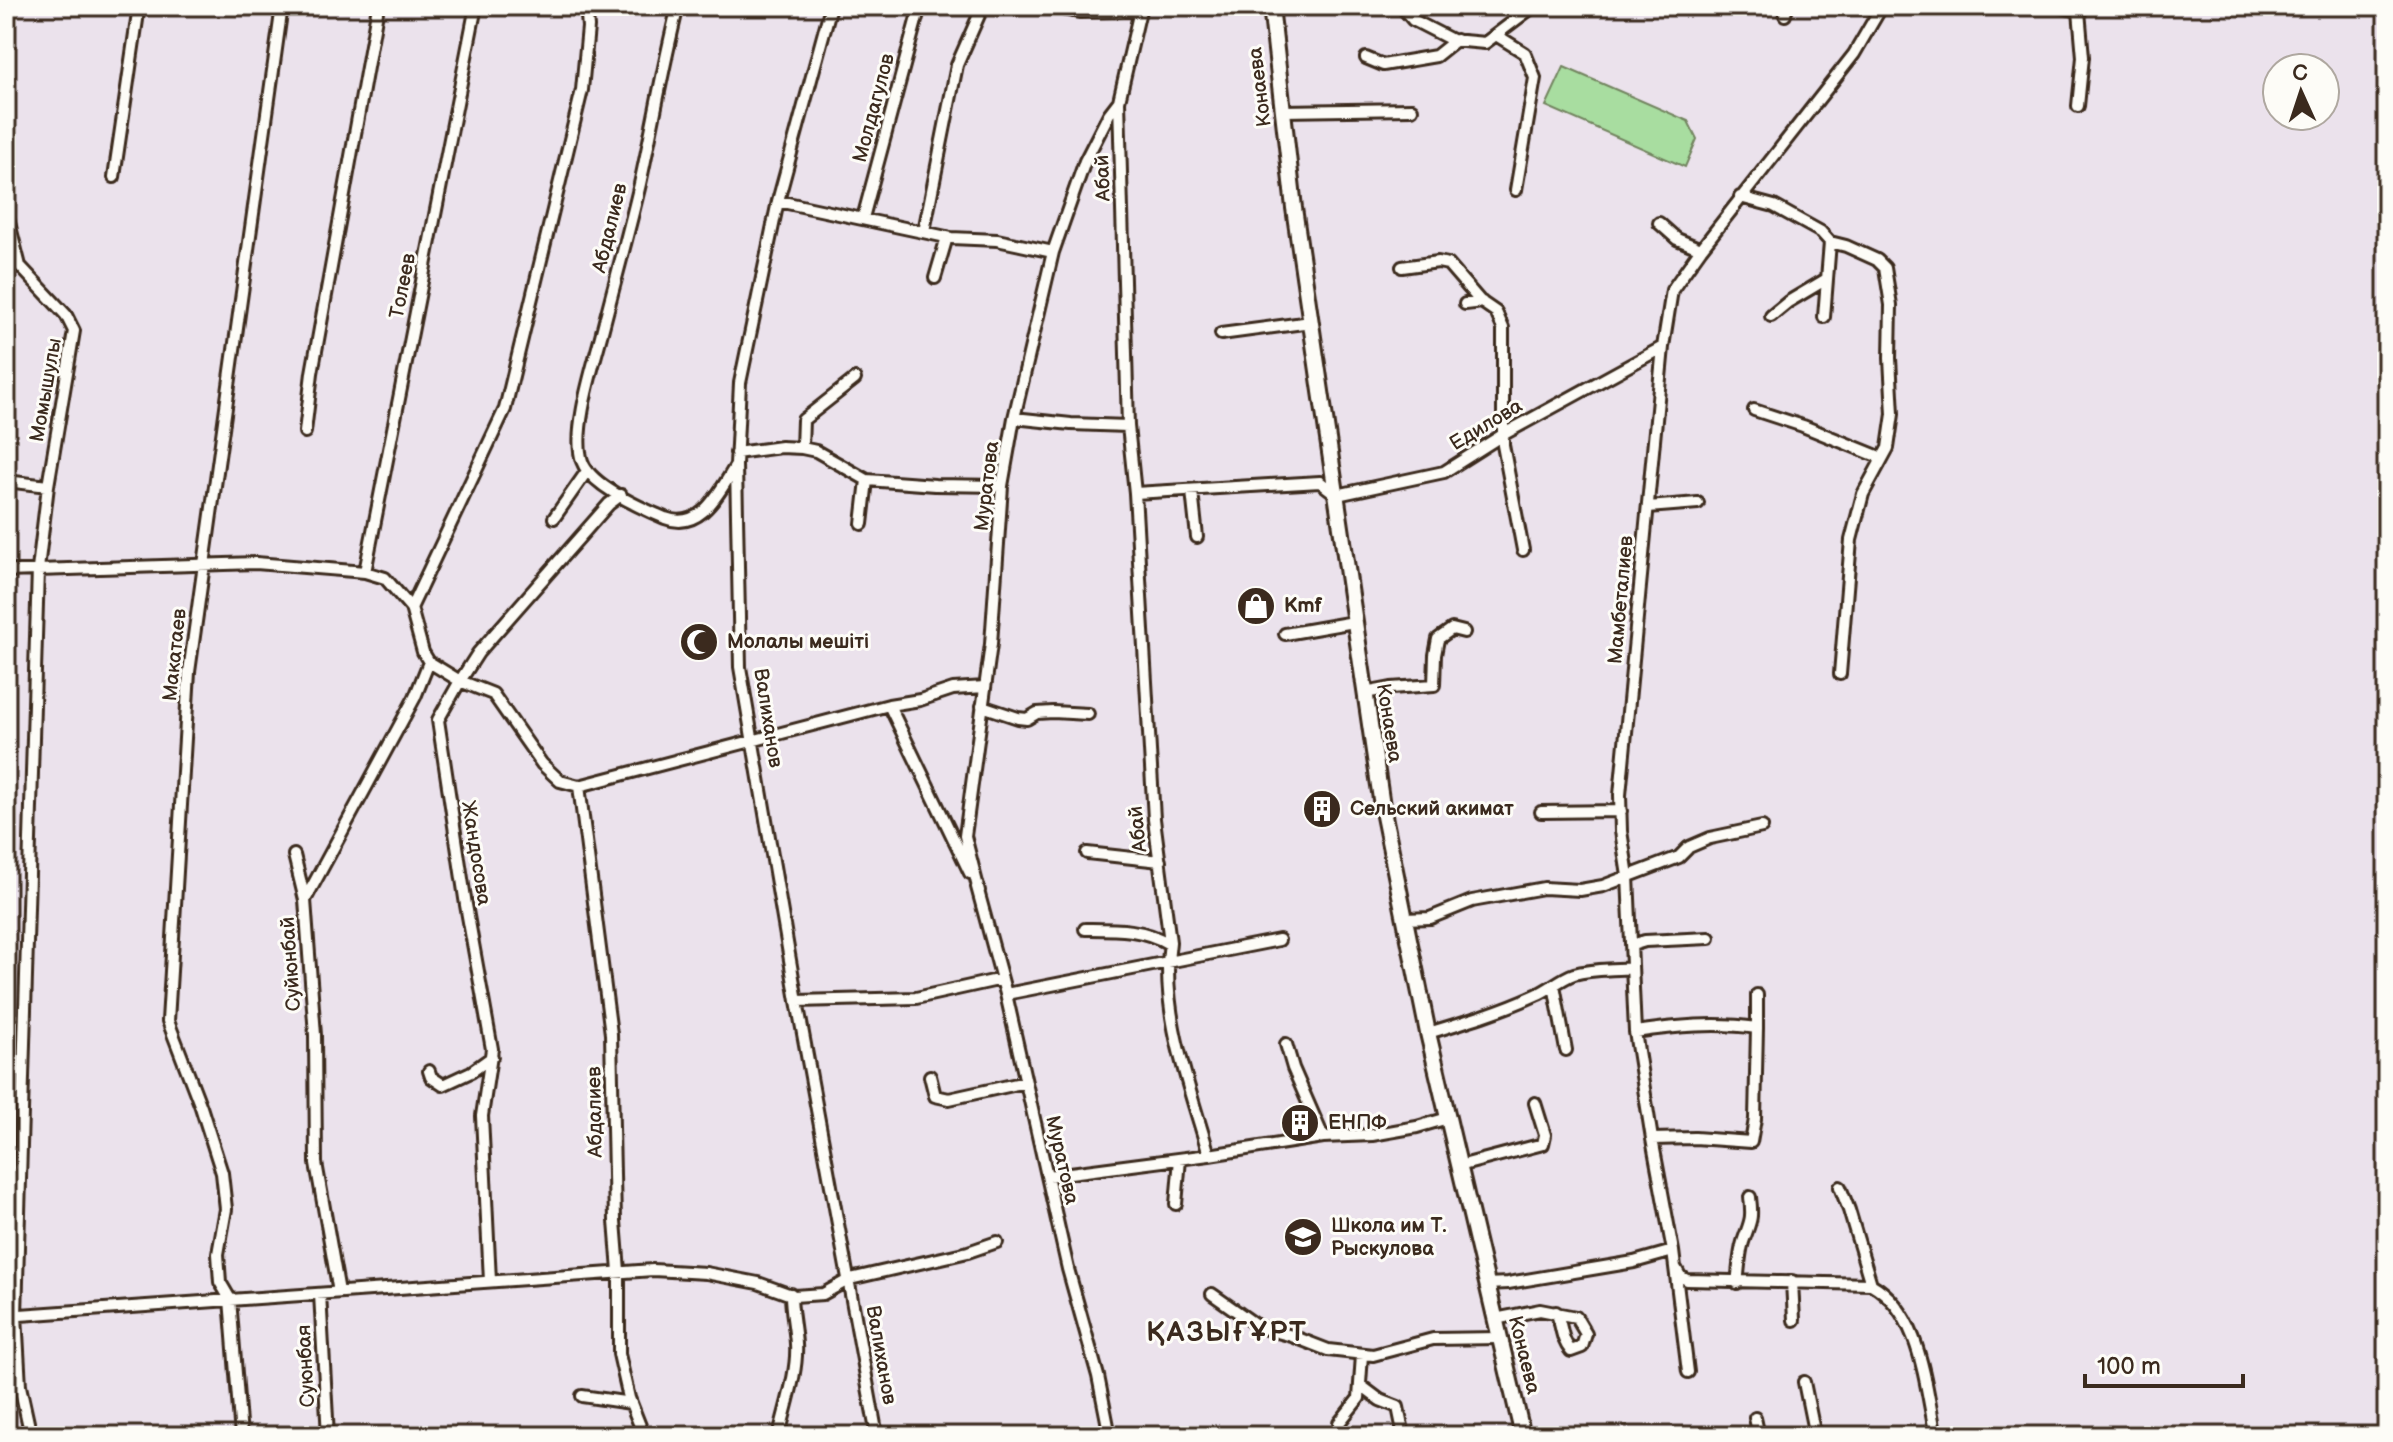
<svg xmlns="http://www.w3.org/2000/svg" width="2393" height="1442" viewBox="0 0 2393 1442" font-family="'Balsamiq Sans',sans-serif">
  <rect width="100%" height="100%" fill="#ebe2ec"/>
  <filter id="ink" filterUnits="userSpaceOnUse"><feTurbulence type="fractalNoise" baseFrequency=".0125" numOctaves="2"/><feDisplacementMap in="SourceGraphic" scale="16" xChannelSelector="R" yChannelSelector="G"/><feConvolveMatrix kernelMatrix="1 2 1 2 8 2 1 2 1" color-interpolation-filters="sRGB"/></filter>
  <g filter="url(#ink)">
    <path fill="#a8dda0" stroke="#72845f" stroke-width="2" d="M1564,67L1688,121L1697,139L1685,167L1546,106Z"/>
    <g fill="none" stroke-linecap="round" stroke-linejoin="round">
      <g stroke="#3b2a1e" stroke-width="16">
        <path id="minor" d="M678,6C663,65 653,125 640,184C628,235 614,285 601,336C593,367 572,431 582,461C590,485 641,508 665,518C701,532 719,492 735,467
          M831,6L778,201L740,383L736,465L740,667L797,1001L877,1436
          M1045,6L1080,12L1139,11
          M1141,6L1119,101L1128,426L1135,493L1154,819L1170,942C1160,1012 1190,1088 1209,1155
          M1401,6L1413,20L1452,40L1485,43L1534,6
          M2057,6L2079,11L2086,6
          M1785,15L1787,6
          M1496,35L1525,53L1535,78L1516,190
          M1366,58L1383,65L1436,56L1456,40
          M2078,106L2083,57L2079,11
          M1283,111L1412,109
          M114,177L139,6
          M1740,197L1774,206L1821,232L1830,242L1846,246L1877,260L1885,268L1891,305L1890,358L1893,414L1888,448L1863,494L1851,540L1840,674
          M778,201L951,238L997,240L1053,252
          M6,211L20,266L66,315L74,331L48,486L38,569L16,1315L20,1386L31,1436
          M863,218L920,6
          M1659,223L1677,239L1701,249
          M924,231L957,65L983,6
          M1402,267L1438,262L1448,264L1480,301L1496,312L1503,328V445L1523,550
          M935,278L947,237
          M1465,304L1482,302
          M1771,316L1788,302L1825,280
          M1824,317L1830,242
          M1221,334L1311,322
          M1754,410L1803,426L1882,458
          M1014,418L1071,424L1128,426
          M305,432L312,373L378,6
          M802,448L803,420L855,379
          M736,453L781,447L802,448L816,451L867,480L935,485L1002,486
          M6,481L48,486
          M1192,491L1197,537
          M1135,493L1320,482L1337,495L1444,472L1504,434L1663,347
          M1648,507L1698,503
          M554,518L587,471
          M862,524L867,480
          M6,571L256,563L365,572L385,578L411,608L423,652L429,662L460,681L493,694L542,764L560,781L579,786L889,705L920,700L953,689L985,687
          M365,572L476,6
          M411,608L505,409L582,90L588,27L586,6
          M1285,634L1354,622
          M1365,693L1391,688L1434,685L1435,655L1438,639L1452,629L1464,632
          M889,705L970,873
          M982,706L1018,718L1027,719L1037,713L1053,712L1088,714
          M579,786L611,1034L615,1221L619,1271V1354L629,1398L644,1436
          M1541,812L1621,811
          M1087,853L1160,861
          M294,855L305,900
          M977,887L1006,994L1068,1269L1098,1376L1110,1436
          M979,891L965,836L991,644L1002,486L1014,418L1053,252L1085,161L1109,114L1119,101
          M1405,919L1430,918L1472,901L1544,888L1580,890L1603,886L1679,857L1689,847L1710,838L1762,827
          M1085,929C1115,929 1143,928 1169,944
          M1632,945L1645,941L1709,938
          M1554,985L1566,1050
          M1006,994L1279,940
          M1757,995V1028
          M797,1001L916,998L1002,979
          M1635,1032C1676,1026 1716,1022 1757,1028L1755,1119L1751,1142L1695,1138L1652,1139
          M1428,1033C1465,1022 1501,1011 1536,995C1550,989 1560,979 1574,974C1592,969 1613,970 1631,968
          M1286,1044L1293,1068L1323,1137
          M429,1071L431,1077L443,1085L471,1072L492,1057
          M930,1076L935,1096L949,1099L1026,1082
          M1459,1166L1543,1144L1545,1135L1535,1103
          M1047,1176L1209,1155L1323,1137L1372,1135L1417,1127L1448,1118
          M1840,1187L1849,1210L1871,1284
          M1176,1204L1180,1159
          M1675,1267L1680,1276L1687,1280L1871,1284C1921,1312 1925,1385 1936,1436
          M490,1281L482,1116L492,1049L466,905L438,720L460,681L478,653L609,504L621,495
          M1792,1281L1794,1320
          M1737,1283C1739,1270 1739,1254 1743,1242C1750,1221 1753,1221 1750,1197
          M1486,1284L1508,1283L1634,1262L1673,1251
          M339,1292L316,1163L315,1035L305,900L415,697L429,662
          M320,1294L328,1436
          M1212,1294L1259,1327L1292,1336L1328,1350L1373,1355L1433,1339L1499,1338
          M6,1316L653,1270L706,1273L758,1283L794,1296L823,1294L850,1279L968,1252L997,1242
          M1495,1319L1540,1310L1576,1317L1586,1334L1582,1347L1571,1351C1560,1338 1563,1327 1556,1312
          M1688,1372L1673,1251L1652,1139L1635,1032L1628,876L1621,831L1620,795L1663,347L1672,290L1701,249L1854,54L1882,6
          M1804,1382L1815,1436
          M1360,1385L1380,1400L1398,1407L1404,1436
          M582,1396L631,1403
          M1755,1418L1759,1436
          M1339,1423L1359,1398L1362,1355
          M241,1436L230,1299L220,1282L218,1254L226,1209L222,1173L201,1107L168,1021L189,672L282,6
          M779,1436C785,1408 798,1372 796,1344C795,1327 791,1311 791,1294"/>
      </g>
      <g stroke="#3b2a1e" stroke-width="20">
        <path id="secondary" d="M1271,6L1294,208L1382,806L1428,1033L1523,1436"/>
      </g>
      <use href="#minor" stroke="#fdfcf7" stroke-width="10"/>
      <use href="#secondary" stroke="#fdfcf7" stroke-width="14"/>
    </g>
  </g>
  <defs>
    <g id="shop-disc" transform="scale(2)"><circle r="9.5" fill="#3b2a1e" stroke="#fdfcf7"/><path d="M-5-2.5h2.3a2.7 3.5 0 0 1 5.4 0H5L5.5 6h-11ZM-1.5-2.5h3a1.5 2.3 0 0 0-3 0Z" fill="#fff"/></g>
    <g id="mosque-disc" transform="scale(2)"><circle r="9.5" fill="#3b2a1e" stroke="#fdfcf7"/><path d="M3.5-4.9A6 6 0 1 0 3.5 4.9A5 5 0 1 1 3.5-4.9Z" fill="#fff"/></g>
    <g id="building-disc" transform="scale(2)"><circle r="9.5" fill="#3b2a1e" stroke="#fdfcf7"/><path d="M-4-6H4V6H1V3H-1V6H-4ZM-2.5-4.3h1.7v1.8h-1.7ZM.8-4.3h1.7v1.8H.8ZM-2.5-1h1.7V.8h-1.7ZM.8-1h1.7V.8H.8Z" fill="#fff"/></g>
    <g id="school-disc" transform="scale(2)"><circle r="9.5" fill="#3b2a1e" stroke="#fdfcf7"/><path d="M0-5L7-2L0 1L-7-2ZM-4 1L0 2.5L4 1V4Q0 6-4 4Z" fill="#fff"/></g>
  </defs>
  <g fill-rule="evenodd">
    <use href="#shop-disc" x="1256" y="606"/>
    <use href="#mosque-disc" x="699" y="642"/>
    <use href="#building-disc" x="1322" y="809"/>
    <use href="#building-disc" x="1300" y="1123"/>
    <use href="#school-disc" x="1303" y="1237"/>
  </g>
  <g text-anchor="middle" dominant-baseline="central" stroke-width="6" stroke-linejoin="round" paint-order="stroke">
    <g font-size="20" fill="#3b2a1e" stroke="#fdfcf7">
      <text transform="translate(1260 87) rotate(-97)">Конаева</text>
      <text transform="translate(874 108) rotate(-75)">Молдагулов</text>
      <text transform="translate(1103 178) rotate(-92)">Абай</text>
      <text transform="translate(610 228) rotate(-76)">Абдалиев</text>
      <text transform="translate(403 286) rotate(-79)">Толеев</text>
      <text transform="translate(46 390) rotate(-80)">Момышулы</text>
      <text transform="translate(1486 425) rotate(-31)">Едилова</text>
      <text transform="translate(987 486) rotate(-83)">Муратова</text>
      <text transform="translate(1621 600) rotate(-85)">Мамбеталиев</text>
      <text transform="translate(175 655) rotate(-84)">Макатаев</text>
      <text transform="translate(768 718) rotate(81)">Валиханов</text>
      <text transform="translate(1389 723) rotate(81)">Конаева</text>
      <text transform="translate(1138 829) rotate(-96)">Абай</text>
      <text transform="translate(476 853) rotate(81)">Жандосова</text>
      <text transform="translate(291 964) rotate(-94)">Суйюнбай</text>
      <text transform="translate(595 1112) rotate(-91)">Абдалиев</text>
      <text transform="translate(1062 1160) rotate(77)">Муратова</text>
      <text transform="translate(881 1355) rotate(80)">Валиханов</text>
      <text transform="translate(1524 1355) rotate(76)">Конаева</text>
      <text transform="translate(306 1366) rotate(-93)">Суюнбая</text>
    </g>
    <g font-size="20" font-weight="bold" fill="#3b2a1e" stroke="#fdfcf7" text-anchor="start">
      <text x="1284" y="606">Kmf</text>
      <text x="727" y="642">Молалы мешіті</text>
      <text x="1350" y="809">Сельский акимат</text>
      <text x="1328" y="1123">ЕНПФ</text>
      <text x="1331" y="1226">Школа им Т.<tspan x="1331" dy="23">Рыскулова</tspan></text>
    </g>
    <g font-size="28" font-weight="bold" letter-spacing="2" fill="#3b2a1e" stroke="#fdfcf7">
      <text x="1227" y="1332">ҚАЗЫҒҰРТ</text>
    </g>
  </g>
  <rect width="2393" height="1442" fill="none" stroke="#fdfcf7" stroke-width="32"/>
  <rect x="16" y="16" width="2361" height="1410" fill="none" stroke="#3b2a1e" stroke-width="3" filter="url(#ink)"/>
  <g transform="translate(2301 92) rotate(357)"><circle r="38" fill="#fdfcf7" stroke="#afa8a0" stroke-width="2"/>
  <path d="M0-6L14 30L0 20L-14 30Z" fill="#3b2a1e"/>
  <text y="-12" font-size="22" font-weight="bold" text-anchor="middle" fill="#3b2a1e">С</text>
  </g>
  <path d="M2085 1374v12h158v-12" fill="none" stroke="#3b2a1e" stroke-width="4"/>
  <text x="2097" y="1374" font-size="24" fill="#3b2a1e" stroke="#fdfcf7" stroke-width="6" paint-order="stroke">100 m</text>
</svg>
